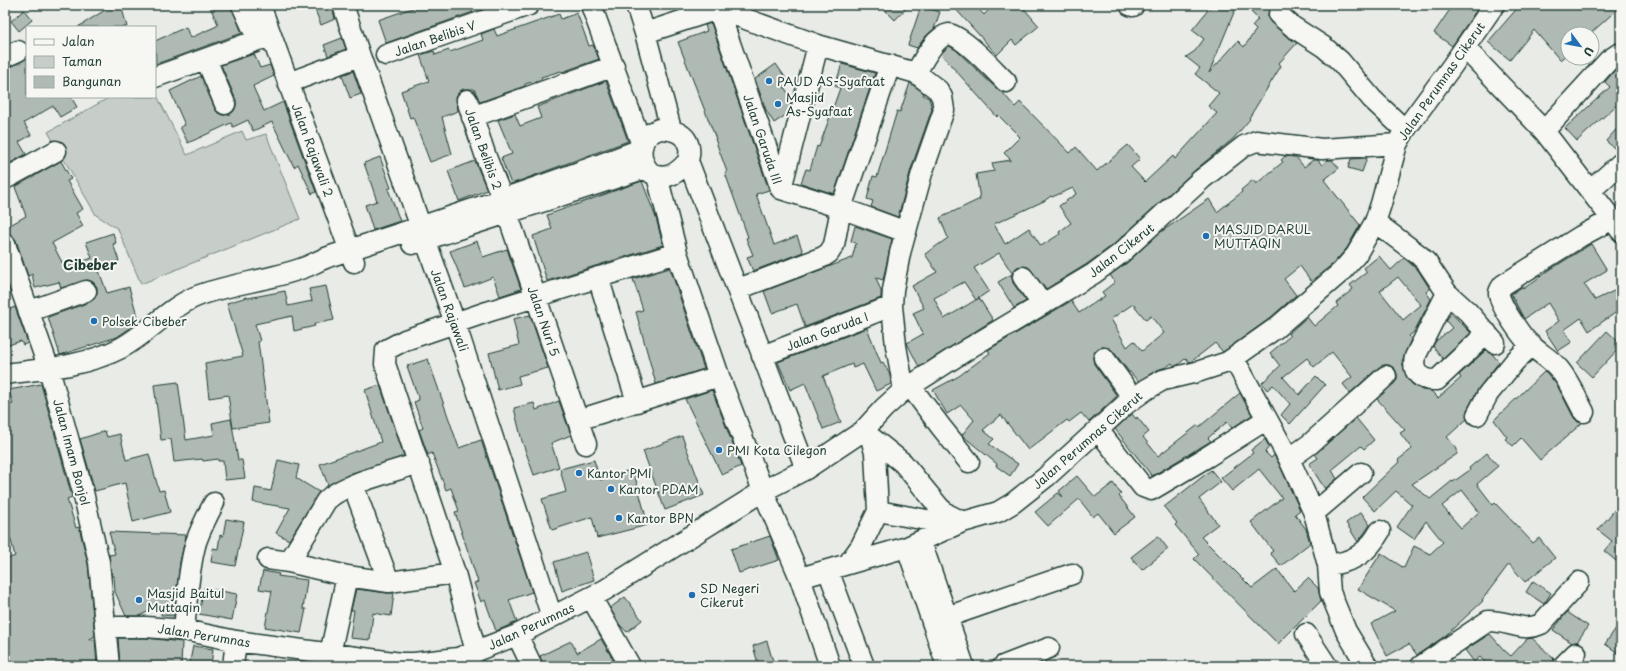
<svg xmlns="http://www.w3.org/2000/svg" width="1626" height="671" viewBox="0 0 1626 671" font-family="'Playpen Sans',sans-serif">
  <rect width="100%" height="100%" fill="#e9ebe7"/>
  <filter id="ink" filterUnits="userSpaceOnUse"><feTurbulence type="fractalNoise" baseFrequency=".025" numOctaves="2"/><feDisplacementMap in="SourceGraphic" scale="8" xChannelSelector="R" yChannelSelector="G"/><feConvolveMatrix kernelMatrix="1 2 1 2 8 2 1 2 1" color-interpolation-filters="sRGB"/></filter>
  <g filter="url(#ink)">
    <path fill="#c7cec9" stroke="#73867e" d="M155,92L187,155L242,131L246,140L266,134L300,219L141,284L118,229L96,215L48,132L110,97H155Z"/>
    <path fill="#b0bab5" stroke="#1f3d34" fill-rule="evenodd" d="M104,5H121L127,27H78L105,10Z
      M209,5H231L242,33L156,64L155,41L186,27L190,38L217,26L218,24Z
      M313,5H332L335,19L321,25Z
      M421,5H470L473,12L386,43L378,20Z
      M880,5H909L895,20Z
      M952,5H975L984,15L993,5H1021L1039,26L1016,45L1012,40L997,55Z
      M1212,5H1237L1209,73L1238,41L1244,47L1256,30L1252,26L1258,19L1244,5H1274L1270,8L1268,13V19L1286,36L1297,43L1279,63L1281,66L1249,118L1250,119L1234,138L1194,171L1113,245L1087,264L1046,289L1028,267L1022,266L1017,267L1012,273L999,253L974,268L989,291L976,300L964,282L934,298L944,319L979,298L993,320L919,367L907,343L923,334L913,313L924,308L912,286L937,272L925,254L948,238L940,218L980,199L976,174L994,171L992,163L1011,160L1004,153L1020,137L998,115L997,117L941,54L949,46L956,50L998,90L1003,93L1015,107L1020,102L1070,153L1076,147L1097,171L1128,145L1140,159L1131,167L1145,182L1173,156L1175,159L1217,113L1208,106L1219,93L1195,74L1200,68L1186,57L1195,51L1204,39L1192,30ZM1073,188L1076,194L1059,206L1071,223L1059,232L1060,234L1041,246L1029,228L1005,244L994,224L1044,201L1051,196L1052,197Z
      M1453,5H1480L1452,46L1434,33Z
      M1520,5H1621V6L1590,34H1568V53L1560,60L1534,30L1510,60L1488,42Z
      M921,6L940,12L934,29L926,36L917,48L908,45Z
      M24,10L32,20L19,31L11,21Z
      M577,13L589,46L593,45L599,59L562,72L561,71L541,77L542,79L525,84V86L480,102L474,89H463L459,92L456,97L458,111L442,117L452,154L430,162L413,117L410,118L401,91L429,81L420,55L434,51L435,55L449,50L450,52L483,40L481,34L494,29L497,36L559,14L561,19Z
      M711,23L769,190L756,194L774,245L797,236L803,252L753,271L747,257L753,255L746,238L748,237L725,173L727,172L715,139H716L678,42L707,31L705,25Z
      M342,38L346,49L328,56L324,45Z
      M260,52L254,54L260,68L270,65L274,76L253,86L254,89L264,111L283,102L316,192L312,194L298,164L294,167L272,122L253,131L248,120L233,127L231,123L188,143L180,127L185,125L170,91L201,76L215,109L218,113L223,115L230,114L234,111L236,106V100L221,65Z
      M27,58V97H71L77,107L60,117L53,106L24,123L31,135L19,142L26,154L5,166V70Z
      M776,64L787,80L782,84L792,99L789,113L774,123L766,110L755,79Z
      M842,64L875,73L834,194L801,183L806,169L810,170L817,146L819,147L828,122L840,88L835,86Z
      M1615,70L1621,75V101L1577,141L1565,128L1610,87L1605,82Z
      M353,71L361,94L350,98L342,75Z
      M606,81L628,141L511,184L501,158L512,154L498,120L515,114L520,126L541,118L537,107Z
      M910,83L924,93L923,95L929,98L932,109L911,169L898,217L871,207L873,201L867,199L873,176L877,177L897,111L900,112Z
      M1621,124V152H1619L1606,141Z
      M1285,156L1296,157L1304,167L1313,160H1318L1322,165L1328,160H1332L1339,168L1324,180L1360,225L1347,248L1333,264L1311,281L1300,266L1284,279L1296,295L1269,319L1223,352L1215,343L1192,361L1189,362L1186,358L1178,365L1174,366L1172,363L1166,367L1157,370L1138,381L1130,372H1129L1113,351L1109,348L1103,347L1098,348L1093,354V359L1094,364L1117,396L1089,422L1081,413L1069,422L1067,420L1028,450L1001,415L983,430L994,439L989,444L1018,464L1010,476L996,466L997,464L963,436L962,435L974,420L961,405L947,414L933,390L959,376L990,353L988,350L1071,301L1079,313L1105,296L1102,292L1115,282L1110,275L1128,262L1158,234L1209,199L1217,212L1242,192L1241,190L1253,180L1256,184L1283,162L1281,160ZM1133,304L1146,320L1151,316L1164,333L1142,351L1134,341L1127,347L1111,319Z
      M380,157L391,188L388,189L400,221L373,230L365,205L377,201L364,163Z
      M1367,158L1362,172L1348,168L1351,159Z
      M61,161L71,179L67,181L83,209L76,213L83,226L52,243L65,268L92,258L86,242L113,233L116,243L113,244L119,261L98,268L107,293L129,287L139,322L117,337L60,355L48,317L90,302L95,298L97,293V287L93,282L88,280L61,288L59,282L35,288L32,274L28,276L16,240L12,235L5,233V228L26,216L15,187Z
      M475,161L487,190L459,201L448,171Z
      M642,181L656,218L663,245L547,281L533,236L552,229L547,215Z
      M855,226L892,239L883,280L876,278L881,291V298L805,327L797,304L772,313L764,291L852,258L856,243L851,241Z
      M477,241L483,257L507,249L521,289L500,296L493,277L465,288L450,251Z
      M1591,244L1607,270L1584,284L1595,300L1618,289L1621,294V309L1589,331L1581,318L1564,330L1572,342L1558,351L1545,331L1559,321L1548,303L1524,319L1511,294L1522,287L1523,289L1551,269Z
      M1379,256L1391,270L1404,258L1418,270L1430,289L1426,292L1431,299L1414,332L1409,336L1411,339L1402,361L1406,376L1412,384L1422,390L1431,391L1438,398L1461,378L1459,375L1486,350L1492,354L1499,362L1478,389L1467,410V419L1447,437L1457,449V454L1412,484L1430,499L1452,481L1453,482L1470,470L1469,468L1487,453L1498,466L1477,484L1493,505L1495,503L1533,543L1539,538L1555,558L1525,582L1509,564L1482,600L1483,601L1445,636L1417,655L1409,644L1387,656L1371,624L1395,611L1358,589L1381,553L1404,568L1414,546L1430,554L1443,542L1426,521L1414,539L1397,527L1412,505L1396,491L1375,511L1362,497L1399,462L1398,460L1412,449L1400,433L1405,430L1377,399L1397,380V374L1395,369L1389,365H1384L1379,367L1350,393L1343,384L1352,377L1332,352L1314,367L1307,358L1283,377L1299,395L1316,376L1325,385L1290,424L1281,415L1290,404L1273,385L1267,390L1262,383L1280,366L1270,353L1290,336L1288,334L1307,317L1314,326L1338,306L1336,303L1353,289L1350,285L1367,272L1364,268ZM1398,277L1421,305L1403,320L1380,291ZM1462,490L1479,512L1461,528L1442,506Z
      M670,268L704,369L656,384L636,312L643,310L633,279Z
      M1012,274V278L1013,283L1026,301L1014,308L998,282Z
      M326,286L334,320L314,324L315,326L294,331L292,316L255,324L260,341L258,342L269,423L233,428L228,395L209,398L205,363L243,356L227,303L247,297L248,298L285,291L288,306L312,301L309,289Z
      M15,307L28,343L23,345L21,341L5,346V311Z
      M1451,313L1471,333L1443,359L1433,346L1436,341L1452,328L1446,321Z
      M530,315L548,368L518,376L520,384L498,390L489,353L519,345L513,319Z
      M867,328L881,363L883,362L890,375L891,384L876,391L863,364L853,368L852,364L823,376L841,422L823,429L805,383L790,390L778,362Z
      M1607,331L1621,344V346L1592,377L1577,363Z
      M428,359L459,448L481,440L532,592L509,600L517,622L496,631L485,600L481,602L474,583L478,582L455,512L459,511L451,488L446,490L432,453L428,455L419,430L423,428L414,402L419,400L407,366Z
      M1545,371L1557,385L1574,418L1578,422L1582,423L1540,460L1521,438L1513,446L1505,439L1507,437L1494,420Z
      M178,382L186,440L214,435L212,423L231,419L238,460H242L245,478L225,480L223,461H218V459L203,461L202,459L174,462L171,439L161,440L154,385Z
      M41,384L72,497L67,499L76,528L79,527L88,564L95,636L88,640L95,639L97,666H85L84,664L72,666H11L7,653L5,654V560L15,556L6,521L10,520L5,502V406L13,404L9,390Z
      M380,385L404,456L352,473L328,485L320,464L381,442L365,390Z
      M712,390L741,466L722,475L685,399Z
      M1240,393L1252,415L1232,428L1227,422L1208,438L1211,441L1152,476L1115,429L1132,414L1136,419L1137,417L1149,432L1143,437L1158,456L1198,425L1199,427Z
      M559,401L571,435L551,443L559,467L534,475L522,441L514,408L534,403L536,410Z
      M1356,418L1374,440L1364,449L1361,446L1332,470L1337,479L1325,489L1309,464L1318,458L1315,454Z
      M105,431L107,437L120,434L126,460L149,454L159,491L164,490L170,512L133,522L125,483L95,491L80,439Z
      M682,436L704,495L665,510L643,451Z
      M1265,439L1269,447L1265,452L1271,458L1274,455L1279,464L1300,510L1295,514L1306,529L1310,543L1281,566L1270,553L1273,551L1251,522L1282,498L1259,469L1232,491L1221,478L1253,453L1251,450Z
      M278,460L299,465L296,478L319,492L289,540L276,533L290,508L253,502L255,488L271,491Z
      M594,460L600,480L633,469L648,525L597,538L592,517L552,530L542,499L566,492L560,469Z
      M1211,470L1221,482L1199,499L1218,524L1201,537L1252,588L1277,569L1294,591L1308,578L1318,588L1321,601L1278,644L1194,559L1199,554L1175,525L1177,523L1164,507Z
      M1077,476L1095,497L1113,483L1121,494L1119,496L1135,517L1114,533L1098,513L1093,517L1079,499L1048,526L1035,512L1058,493L1063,497L1059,491Z
      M1621,502V565L1604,551L1612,541L1598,530Z
      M1361,512L1370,525L1358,542L1346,523Z
      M226,519L244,522L235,566L211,562L213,548L218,549L220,535L223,536Z
      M109,532L186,535L180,562L174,616L161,615L162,605L139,616H126L115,592L114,576H112L109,555L115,554Z
      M770,536L779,560L739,573L731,549Z
      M1158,536L1168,549L1142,570L1131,557Z
      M586,552L594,580L562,591L554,562Z
      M263,571L279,574L278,576L307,580L303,609H306L301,633L265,627L272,591L259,589Z
      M1533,581L1551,593L1544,604L1526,592Z
      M204,588L237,594L232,620L199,614Z
      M356,589L387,593H394L391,616L373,613L370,640L350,638L354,610H351Z
      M625,597L642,620L627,632L619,624L610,608Z
      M1567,612L1588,626L1577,642L1572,643L1553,630Z
      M1621,621V655L1605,644Z
      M1490,634L1504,650L1511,656L1527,639L1532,638L1554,659L1552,666H1489L1480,657L1474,662L1465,650Z
      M118,638H146L182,642L181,666H120Z
      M601,639L617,666H543L540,656L571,641L577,653Z
      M767,641L771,655L775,666H759L757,660L753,646Z
      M193,646L213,649L211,666H189Z"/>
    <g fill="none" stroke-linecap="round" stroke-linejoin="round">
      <g stroke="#1f3d34" stroke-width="23">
        <path id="minor" d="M242,5L258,40L269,37
          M260,5L354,262
          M343,5L360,56L455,323L552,617
          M591,5L642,145
          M636,5L645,33L671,129
          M1130,5L1133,6
          M718,9L781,189L841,208L906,232
          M1279,15L1293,27L1324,47L1340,61L1372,99L1405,130
          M645,33L718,9L818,45L916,73L938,90L942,97L944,110L922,173L900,253L893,290L892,306L896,346L904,390
          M1465,48L1544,131L1621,231
          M386,55L529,5
          M5,57L18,51
          M206,59L225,104
          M916,73C922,62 935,36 949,34C964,37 994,70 1006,82
          M155,77L258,40
          M288,83L360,56
          M467,100L486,157L502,198L586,444
          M472,117L614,66
          M659,129C672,129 687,133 689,148C690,152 689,157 688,161C683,167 676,174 668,176C646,182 633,151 648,135C651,133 655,131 659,129Z
          M1544,131L1609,60L1618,54H1621
          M688,161L806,469
          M657,176L677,253L719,376L763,491L800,578L830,666
          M5,179L56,151
          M781,189L818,45
          M1591,190L1621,163
          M1375,222L1419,255L1427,263L1447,293L1468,312L1495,343
          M5,244L49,369L83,492L99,562L109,666
          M412,244L646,168
          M598,277L637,402
          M1023,277L1042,304
          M738,289L823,257L829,253L834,245L841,208L890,65
          M1447,293L1415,357C1411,373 1422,381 1437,380L1487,333
          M30,311L86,291
          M762,356L892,306
          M1104,358L1133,398
          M1234,359L1289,459L1314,513L1328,565L1330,592L1346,631L1367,666
          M5,374C44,369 86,366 121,348C149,333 170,306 200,295C234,283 270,280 303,268C312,265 321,259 331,256C435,222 539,188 641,149
          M911,387L941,427L969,462
          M1584,412C1576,398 1570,382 1559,369C1551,359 1540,354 1531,345C1523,339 1498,303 1499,293C1499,290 1502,287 1503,285L1581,236L1611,220
          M1477,415L1488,394L1515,361L1531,346
          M578,420L719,376
          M1098,430L1143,487L1151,490L1207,457L1267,419
          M863,431L884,408L904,390L971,347L1093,274L1120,254L1202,179L1244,146L1256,141L1322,149L1397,144
          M1289,459L1310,444L1386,376
          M353,485L389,582
          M878,511L932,521L963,522L998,512L1013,503L1046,477L1126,404L1147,389L1163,380L1197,372L1228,362L1276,328L1341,272L1356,255L1375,222L1381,204L1397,144L1405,130L1452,66L1494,5
          M1314,513L1361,473
          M921,542L964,666
          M907,547L947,666
          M268,559L289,562L347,576L389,582L455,573
          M289,562L326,501C341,484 396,471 419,463
          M848,564L907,547L960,523
          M1328,565C1353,562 1367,554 1380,531
          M828,570L864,666
          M800,578L848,564L861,546L878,511L875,453L871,438
          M591,597L630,666
          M932,622L1072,574
          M105,627H146L184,630L236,641L401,663H414L458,658L517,635L552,617L605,590L763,491L806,469L863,431L903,463L940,508L947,514L963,522
          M184,630C187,601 188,570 196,542C201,528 207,516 214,503
          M1306,634L1327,666
          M517,635L532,666
          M476,652L455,573L385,364L386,350L405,340L487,312L677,253
          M330,654L347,576
          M233,666L236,641
          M1003,666L1049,648
          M1421,666L1488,621C1508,620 1521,633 1541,624L1579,582
          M1563,666L1576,653"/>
      </g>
      <use href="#minor" stroke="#f6f6f2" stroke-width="20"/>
    </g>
  </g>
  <g fill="#1f6fb2" stroke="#f6f6f2" stroke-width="1.5">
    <circle cx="769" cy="81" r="4"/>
    <circle cx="778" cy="104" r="4"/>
    <circle cx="1206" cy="236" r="4"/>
    <circle cx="94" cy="321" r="4"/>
    <circle cx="719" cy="450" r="4"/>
    <circle cx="579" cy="473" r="4"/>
    <circle cx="611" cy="489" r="4"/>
    <circle cx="619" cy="518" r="4"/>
    <circle cx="692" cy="595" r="4"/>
    <circle cx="139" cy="600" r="4"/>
  </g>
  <g text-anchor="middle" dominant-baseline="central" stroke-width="4" stroke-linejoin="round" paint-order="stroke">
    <g font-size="12" fill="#1f3d34" stroke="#f6f6f2">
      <text transform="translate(435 38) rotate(-19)">Jalan Belibis V</text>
      <text transform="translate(1441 81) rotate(-55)">Jalan Perumnas Cikerut</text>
      <text transform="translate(763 139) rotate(71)">Jalan Garuda III</text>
      <text transform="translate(484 149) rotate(70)">Jalan Belibis 2</text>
      <text transform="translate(313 150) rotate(70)">Jalan Rajawali 2</text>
      <text transform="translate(1121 250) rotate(-38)">Jalan Cikerut</text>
      <text transform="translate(450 310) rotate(70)">Jalan Rajawali</text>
      <text transform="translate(544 321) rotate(71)">Jalan Nuri 5</text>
      <text transform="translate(827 331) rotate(-21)">Jalan Garuda I</text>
      <text transform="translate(1087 440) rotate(-41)">Jalan Perumnas Cikerut</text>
      <text transform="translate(72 452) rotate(75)">Jalan Imam Bonjol</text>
      <text transform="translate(531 626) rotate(-25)">Jalan Perumnas</text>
      <text transform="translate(204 635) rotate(9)">Jalan Perumnas</text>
    </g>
    <g font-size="12" fill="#1f3d34" stroke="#f6f6f2" text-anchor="start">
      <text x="777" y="81">PAUD AS-Syafaat</text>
      <text x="786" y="97">Masjid<tspan x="786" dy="14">As-Syafaat</tspan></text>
      <text x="1214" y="229">MASJID DARUL<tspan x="1214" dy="14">MUTTAQIN</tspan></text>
      <text x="102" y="321">Polsek Cibeber</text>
      <text x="727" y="450">PMI Kota Cilegon</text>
      <text x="587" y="473">Kantor PMI</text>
      <text x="619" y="489">Kantor PDAM</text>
      <text x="627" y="518">Kantor BPN</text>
      <text x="700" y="588">SD Negeri<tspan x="700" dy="14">Cikerut</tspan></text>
      <text x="147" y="593">Masjid Baitul<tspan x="147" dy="14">Muttaqin</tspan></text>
    </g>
    <g font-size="14" font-weight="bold" fill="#1f3d34" stroke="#f6f6f2">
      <text x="90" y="264">Cibeber</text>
    </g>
  </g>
  <rect width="1626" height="671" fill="none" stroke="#f6f6f2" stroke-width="20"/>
  <rect x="10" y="10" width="1606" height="651" fill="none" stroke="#1f3d34" stroke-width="1.5" filter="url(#ink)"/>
  <rect x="26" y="26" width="130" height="72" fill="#f6f6f2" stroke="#a0aca6"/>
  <rect x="34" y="39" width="20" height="6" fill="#f6f6f2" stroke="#a0aca6"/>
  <text x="62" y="46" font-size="12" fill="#1f3d34">Jalan</text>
  <rect x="34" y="56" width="20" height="12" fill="#c7cec9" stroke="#a0aca6"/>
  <text x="62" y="66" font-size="12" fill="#1f3d34">Taman</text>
  <rect x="34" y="76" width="20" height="12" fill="#b0bab5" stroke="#a0aca6"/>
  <text x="62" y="86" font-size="12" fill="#1f3d34">Bangunan</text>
  <g transform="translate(1580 46) rotate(122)"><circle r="19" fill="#f6f6f2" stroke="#a0aca6"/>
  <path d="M0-3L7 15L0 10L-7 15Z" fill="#1f6fb2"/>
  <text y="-6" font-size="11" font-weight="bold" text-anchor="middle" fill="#1f3d34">U</text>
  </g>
</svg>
